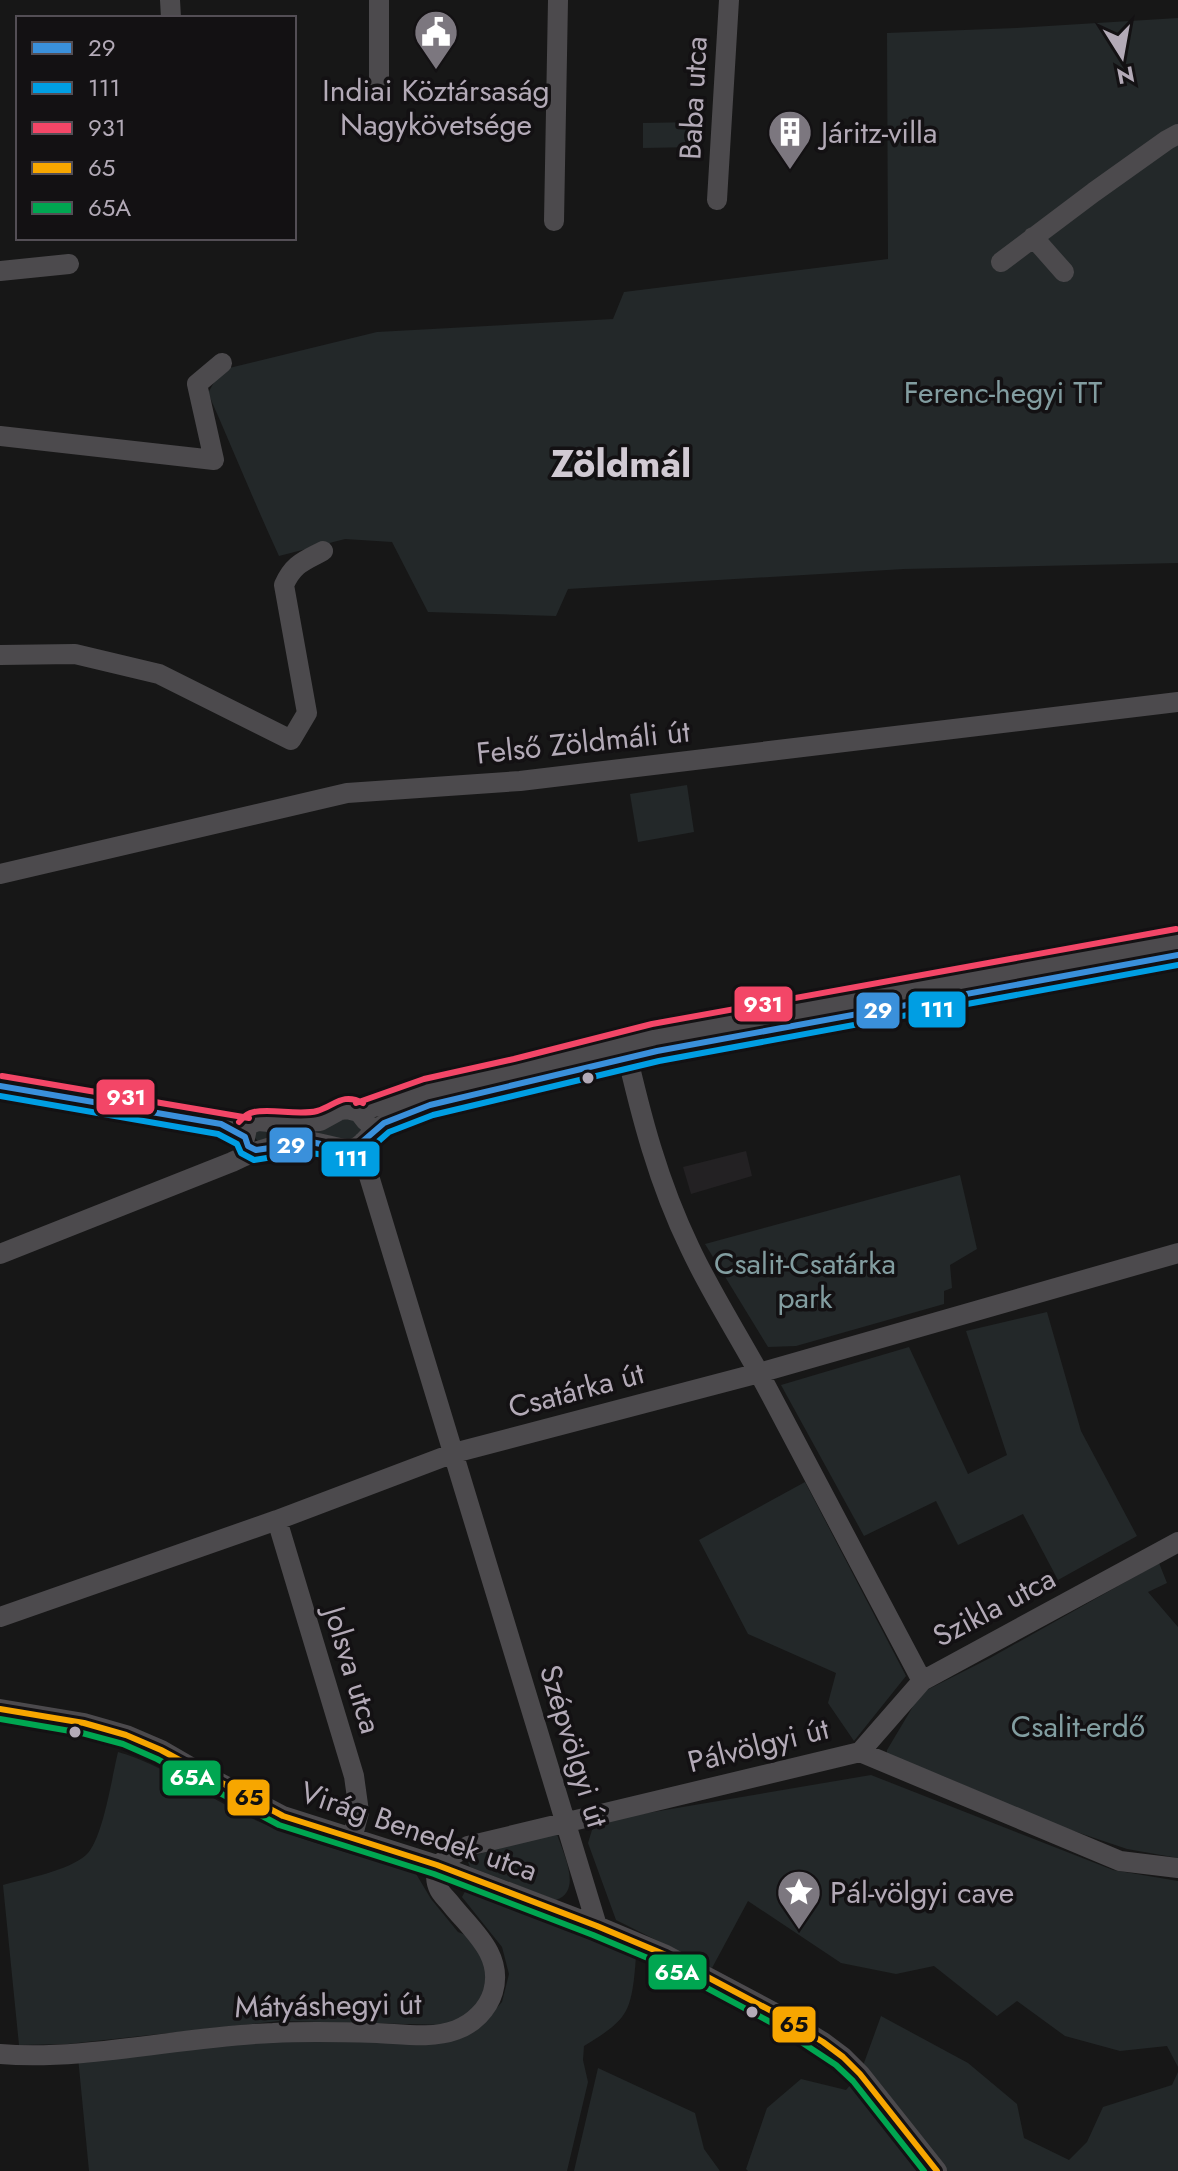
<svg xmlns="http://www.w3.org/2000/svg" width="1178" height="2171" viewBox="0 0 1178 2171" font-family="Jost,sans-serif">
  <rect width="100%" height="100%" fill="#171717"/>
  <path fill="#232123" d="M746,1151L752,1176L691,1194L683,1167Z"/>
  <path fill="#232829" d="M1178,18V563L904,569L568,589L556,616L428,612L392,542L345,539L279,556C254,502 232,447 208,393L221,370L377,332L613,319L624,292L888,259L887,33L1016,28Z
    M697,122V147L643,148V123Z
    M687,785L694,832L638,842L630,794Z
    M339,1113L361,1124V1130L358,1139L260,1143L255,1138V1131Z
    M960,1175L977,1249L950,1265L952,1288L944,1291V1304L796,1346L768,1347L705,1244Z
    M1047,1312L1081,1431L1137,1536L1058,1580L1023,1514L958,1545L936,1501L864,1536L781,1385L909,1347L968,1474L1007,1455L966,1331Z
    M805,1482L906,1676L854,1741L828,1703L836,1673L748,1634L699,1540Z
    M1159,1563L1167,1583L1148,1592L1178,1627V1858L1127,1849L1050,1823L943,1776L887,1755V1750L921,1693L990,1658Z
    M118,1752C170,1767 213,1802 262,1823C311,1844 364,1857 415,1872L431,1899L458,1932L478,1940L489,1984L472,2014L448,2025L279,2021L68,2044L19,2045L3,1885C25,1879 70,1870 86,1855C103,1840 112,1776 118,1752Z
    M871,1775L1113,1870L1178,1881V2067L1167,2046L1120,2051L1065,2036L1017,2001L997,2016L934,1966L896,1974L841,1963L748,1901L712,1968L616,1920L588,1843L592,1830L606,1820Z
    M551,1831L557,1834C563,1853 583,1891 556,1900L470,1867L468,1862L470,1857Z
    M469,1884L637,1944C635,1962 635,1999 624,2014C615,2028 598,2037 584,2046L583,2060L588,2082L567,2171H89L78,2057L482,2024L502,2002L509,1974L502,1947L462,1897Z
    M881,2016L968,2063L1017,2104L1024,2138L1069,2160L1087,2142L1103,2107L1172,2085L1178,2072V2171H748L746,2169L767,2108L801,2079L846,2090L860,2074Z
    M598,2068L695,2113L704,2149L720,2171H574Z"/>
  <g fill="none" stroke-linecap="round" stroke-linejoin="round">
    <path stroke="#4c4a4d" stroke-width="20" d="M170,0L171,18
      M379,89V0
      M717,200L729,0
      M554,221L558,0
      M1033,237L1064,272
      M1001,262L1094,192L1167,140L1178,134
      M0,271L69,264
      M0,436L214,460L197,384L222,363
      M0,655L75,654L159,674L291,740L307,713L284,585C293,564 304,561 323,551
      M0,874L347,793L520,781L1178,702
      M625,1046C641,1116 658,1182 690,1248C712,1295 741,1339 766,1386C818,1484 870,1582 922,1681
      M0,1086L247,1128
      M359,1112L426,1089L516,1069L654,1034L1178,939
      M245,1138L247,1128L250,1124L258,1121L281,1123L320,1121L340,1110L347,1109L359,1112L366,1121
      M363,1142L362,1153L597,1926
      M0,1254L232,1162C256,1150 282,1141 310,1142C324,1142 341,1152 354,1148C364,1145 369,1133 378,1128C394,1117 412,1112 430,1105L657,1051L1178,955
      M277,1520L354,1776L359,1812L352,1839
      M0,1617L277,1520L454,1453L759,1373L1178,1253
      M0,1709L84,1723L126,1735L161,1750L199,1772L283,1816L437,1865L597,1926L666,1955L779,2015L823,2042L843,2057L860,2074L937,2171
      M860,1752L922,1681L1178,1542
      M437,1865L468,1846L860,1752L1120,1861L1178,1868
      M0,2054C88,2061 184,2036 273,2033C308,2031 343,2032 377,2033C402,2034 432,2039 456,2030C473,2024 488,2009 493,1992C504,1954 471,1930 450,1903C447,1899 441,1894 439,1889C435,1881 436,1873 437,1865"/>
    <g stroke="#131113" stroke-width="12">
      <path id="bus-1" d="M0,1086L221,1124L245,1137L248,1146L256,1150L311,1142L345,1149L355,1148L384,1123L430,1105L657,1051L1178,955"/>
    </g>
    <g stroke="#131113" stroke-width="12">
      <path id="bus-2" d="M0,1096L218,1134L237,1144L241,1153L254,1160L304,1152L352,1159L364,1154L389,1132L433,1115L659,1061L1178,965"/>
    </g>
    <g stroke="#131113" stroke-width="12">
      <path id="bus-3" d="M2,1076L249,1118
        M356,1103L424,1079L514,1059L652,1024L1176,929
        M239,1122C243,1117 247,1113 254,1112C272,1108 298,1116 317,1111C335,1106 342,1092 363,1103"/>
    </g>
    <g stroke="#131113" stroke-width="12">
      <path id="bus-4" d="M0,1709L84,1723L126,1735L161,1750L283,1816L437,1865L597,1926L666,1955L779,2015L823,2042L843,2057L860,2074L937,2171"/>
    </g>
    <g stroke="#131113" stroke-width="12">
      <path id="bus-5" d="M0,1719L82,1733L123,1744L157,1759L279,1825L434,1874L593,1935L662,1964L774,2024L836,2065L853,2081L924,2171"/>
    </g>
    <use href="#bus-1" stroke="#3a90db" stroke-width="6"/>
    <use href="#bus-2" stroke="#009ee3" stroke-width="6"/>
    <use href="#bus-3" stroke="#f34667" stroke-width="6"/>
    <use href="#bus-4" stroke="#f7a600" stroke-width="6"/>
    <use href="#bus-5" stroke="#00a651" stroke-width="6"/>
  </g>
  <defs>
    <g id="civic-pin" transform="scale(2.3)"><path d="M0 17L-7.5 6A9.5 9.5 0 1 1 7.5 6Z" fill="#7c777f" stroke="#131113"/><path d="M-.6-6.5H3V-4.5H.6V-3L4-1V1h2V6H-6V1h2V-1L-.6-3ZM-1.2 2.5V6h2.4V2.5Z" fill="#fff"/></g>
    <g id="building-pin" transform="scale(2.3)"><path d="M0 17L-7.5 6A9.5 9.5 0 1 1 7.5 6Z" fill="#7c777f" stroke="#131113"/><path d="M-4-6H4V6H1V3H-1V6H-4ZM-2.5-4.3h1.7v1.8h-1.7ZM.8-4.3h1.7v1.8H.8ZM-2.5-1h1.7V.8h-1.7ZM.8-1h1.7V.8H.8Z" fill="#fff"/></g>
    <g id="sight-pin" transform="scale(2.3)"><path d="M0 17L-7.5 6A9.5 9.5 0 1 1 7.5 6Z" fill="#7c777f" stroke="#131113"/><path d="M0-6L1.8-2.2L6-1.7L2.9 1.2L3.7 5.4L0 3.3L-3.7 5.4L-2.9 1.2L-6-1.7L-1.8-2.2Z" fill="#fff"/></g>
  </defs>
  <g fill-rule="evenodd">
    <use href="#civic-pin" x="436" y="32"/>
    <use href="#building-pin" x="790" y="132"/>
    <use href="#sight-pin" x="799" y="1892"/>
  </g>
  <g fill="#b3aab7" stroke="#131113" stroke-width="3">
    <circle cx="588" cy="1078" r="7"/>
    <circle cx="75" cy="1732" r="7"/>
    <circle cx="752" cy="2012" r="7"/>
  </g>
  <g text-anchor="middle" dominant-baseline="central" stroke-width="7" stroke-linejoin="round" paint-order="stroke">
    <g font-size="30" fill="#b3aab7" stroke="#131113" text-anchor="start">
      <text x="436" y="90" text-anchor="middle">Indiai Köztársaság<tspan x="436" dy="34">Nagykövetsége</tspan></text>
      <text x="821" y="132">Járitz-villa</text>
      <text x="830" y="1892">Pál-völgyi cave</text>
    </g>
    <g font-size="30" fill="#b3aab7" stroke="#131113">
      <text transform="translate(693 98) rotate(-87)">Baba utca</text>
      <text transform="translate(583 742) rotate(-6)">Felső Zöldmáli út</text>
      <text transform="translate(576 1390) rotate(-15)">Csatárka út</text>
      <text transform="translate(994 1607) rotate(-28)">Szikla utca</text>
      <text transform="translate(353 1670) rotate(73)">Jolsva utca</text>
      <text transform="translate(758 1745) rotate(-14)">Pálvölgyi út</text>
      <text transform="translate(574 1746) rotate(73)">Szépvölgyi út</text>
      <text transform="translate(419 1831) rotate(19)">Virág Benedek utca</text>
      <text transform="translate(328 2005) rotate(-1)">Mátyáshegyi út</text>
    </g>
    <g font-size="30" fill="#829da0" stroke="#131113">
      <text x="1003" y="392">Ferenc-hegyi TT</text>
      <text x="805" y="1263">Csalit-Csatárka<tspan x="805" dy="34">park</tspan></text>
      <text x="1078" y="1726">Csalit-erdő</text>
    </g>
    <g font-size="38" font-weight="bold" fill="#d1cad3" stroke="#131113">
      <text x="621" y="463">Zöldmál</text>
    </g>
  </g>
  <g stroke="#131113" stroke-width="3">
    <rect x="733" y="985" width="61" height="38" rx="8" fill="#f34667"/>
    <rect x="907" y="990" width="60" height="39" rx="8" fill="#009ee3"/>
    <rect x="855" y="991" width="46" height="39" rx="8" fill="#3a90db"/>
    <rect x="95" y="1078" width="61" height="38" rx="8" fill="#f34667"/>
    <rect x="268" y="1126" width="46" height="38" rx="8" fill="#3a90db"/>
    <rect x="320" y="1140" width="61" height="38" rx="8" fill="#009ee3"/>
    <rect x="161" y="1759" width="61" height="38" rx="8" fill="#00a651"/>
    <rect x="226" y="1778" width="45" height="39" rx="8" fill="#f7a600"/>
    <rect x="647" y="1953" width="61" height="38" rx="8" fill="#00a651"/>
    <rect x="771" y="2005" width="46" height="39" rx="8" fill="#f7a600"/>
  </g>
  <g font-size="22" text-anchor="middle" font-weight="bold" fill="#fff">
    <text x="763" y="1012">931</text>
    <text x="937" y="1017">111</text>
    <text x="878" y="1018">29</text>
    <text x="126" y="1105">931</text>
    <text x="291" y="1153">29</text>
    <text x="351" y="1166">111</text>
    <text x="192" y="1785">65A</text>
    <text x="677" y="1980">65A</text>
  </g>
  <g font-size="22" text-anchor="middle" font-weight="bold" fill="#111">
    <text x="249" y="1805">65</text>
    <text x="794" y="2032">65</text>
  </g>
  <rect x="16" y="16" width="280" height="224" fill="#131113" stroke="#534e55" stroke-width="2"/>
  <rect x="32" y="42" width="40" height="12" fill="#3a90db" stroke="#534e55" stroke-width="2"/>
  <text x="88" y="56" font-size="24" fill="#b3aab7">29</text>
  <rect x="32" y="82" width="40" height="12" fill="#009ee3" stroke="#534e55" stroke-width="2"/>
  <text x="88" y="96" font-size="24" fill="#b3aab7">111</text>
  <rect x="32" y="122" width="40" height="12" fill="#f34667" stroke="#534e55" stroke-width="2"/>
  <text x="88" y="136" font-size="24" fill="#b3aab7">931</text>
  <rect x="32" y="162" width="40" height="12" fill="#f7a600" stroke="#534e55" stroke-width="2"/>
  <text x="88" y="176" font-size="24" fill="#b3aab7">65</text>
  <rect x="32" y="202" width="40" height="12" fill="#00a651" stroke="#534e55" stroke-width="2"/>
  <text x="88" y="216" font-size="24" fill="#b3aab7">65A</text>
  <g transform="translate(1122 56) rotate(169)" stroke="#131113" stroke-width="6" paint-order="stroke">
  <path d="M0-6L14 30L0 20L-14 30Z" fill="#b3aab7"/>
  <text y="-12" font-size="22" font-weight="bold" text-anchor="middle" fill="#b3aab7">N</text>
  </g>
</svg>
